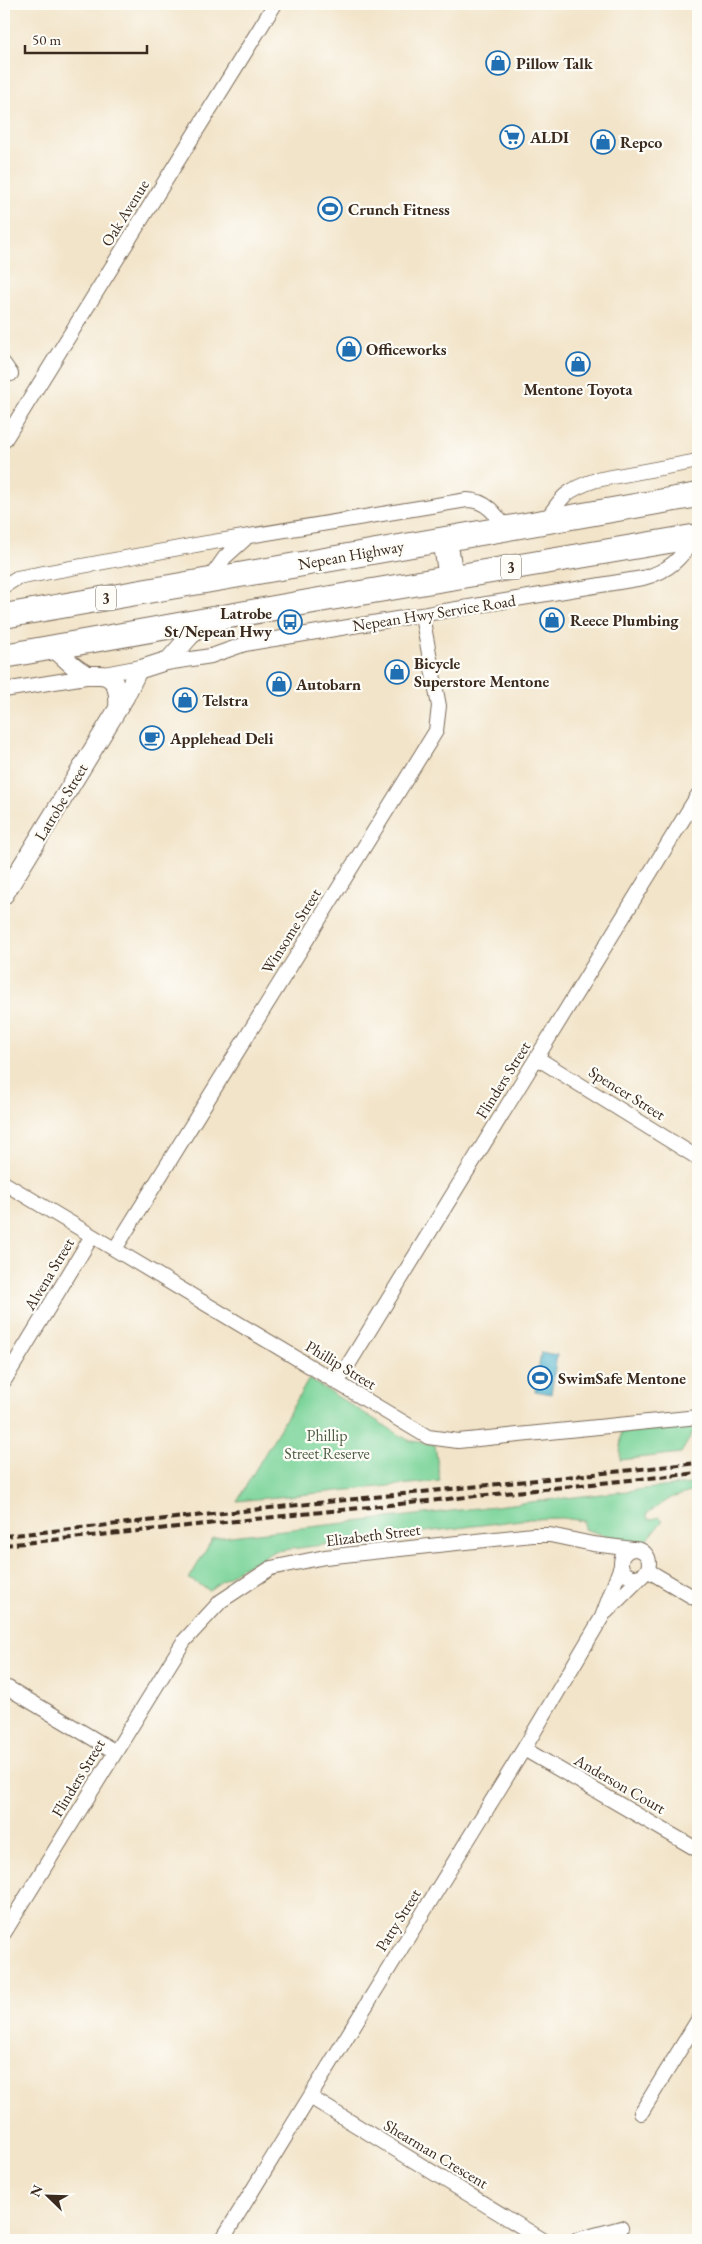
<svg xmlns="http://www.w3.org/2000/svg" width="702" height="2244" viewBox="0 0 702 2244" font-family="'EB Garamond',serif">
  <rect width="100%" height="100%" fill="#fdfcf7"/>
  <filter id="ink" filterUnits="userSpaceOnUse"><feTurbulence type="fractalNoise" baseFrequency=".02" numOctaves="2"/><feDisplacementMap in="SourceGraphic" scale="10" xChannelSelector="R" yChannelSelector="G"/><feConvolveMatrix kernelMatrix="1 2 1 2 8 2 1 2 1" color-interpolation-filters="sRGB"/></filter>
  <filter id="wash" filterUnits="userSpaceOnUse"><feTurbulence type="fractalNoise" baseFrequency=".0096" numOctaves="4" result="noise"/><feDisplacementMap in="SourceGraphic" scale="20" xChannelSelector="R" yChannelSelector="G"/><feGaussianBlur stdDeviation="1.12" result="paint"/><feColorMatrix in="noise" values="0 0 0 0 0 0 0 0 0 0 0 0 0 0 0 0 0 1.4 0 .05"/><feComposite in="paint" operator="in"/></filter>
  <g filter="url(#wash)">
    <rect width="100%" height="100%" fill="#f2e4c9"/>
    <path fill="#7cd49a" stroke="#5c7f5c" d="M309,1379L408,1440L435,1445L440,1481L237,1501Z
      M690,1427L694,1431L681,1453L620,1460L621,1432Z
      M689,1484L694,1491L671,1498L646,1514L649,1520L659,1517L663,1520L645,1543L625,1542L584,1529V1521L562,1518L529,1519L275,1551L239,1569L209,1590L189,1579L213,1538Z"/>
    <path fill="#4ab0ca" stroke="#426d74" d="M541,1352L557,1355L551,1394L535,1391Z"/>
  </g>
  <g filter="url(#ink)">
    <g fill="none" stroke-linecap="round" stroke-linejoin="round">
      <g stroke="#7b6b5a" stroke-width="16">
        <path id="minor" d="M4,364L11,374
          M4,441L275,4
          M545,522C562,496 566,490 596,480L698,461
          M208,581L225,557L245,539
          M4,586L17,578L201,544L467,500C486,500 496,514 506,529
          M160,664L211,656L245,644L643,578C670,571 681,558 696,536
          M99,675L141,667
          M4,690L92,676
          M537,1058L698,1158
          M4,1183L428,1437L458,1441L698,1417
          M115,1249L436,731L439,706L422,616
          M4,1381L92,1236
          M337,1383L698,795
          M621 1563a14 14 0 1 1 28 0a14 14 0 1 1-28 0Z
          M647,1570L698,1600
          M606,1612L644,1574
          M4,1688H8L114,1751
          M524,1749L698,1850
          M4,1933L184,1641L221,1601L271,1568L325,1557L533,1535H550L593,1544L633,1549
          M310,2097L543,2240
          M641,2113L698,2020
          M222,2240L528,1742L602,1617L621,1566
          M576,2240L621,2228"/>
      </g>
      <g stroke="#7b6b5a" stroke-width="20">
        <path id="tertiary" d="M53,648C64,656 72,667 84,673C89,676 93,675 99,675C118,675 119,695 118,708
          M4,895L125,697L138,670L169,660L190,636L207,621"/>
      </g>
      <g stroke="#7b6b5a" stroke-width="26">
        <path id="trunk" d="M445,539L451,578
          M4,616L698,495
          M4,656L325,599L698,536"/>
      </g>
      <use href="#minor" stroke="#fff" stroke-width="14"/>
      <use href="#tertiary" stroke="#fff" stroke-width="18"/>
      <use href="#trunk" stroke="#fff" stroke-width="24"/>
      <path stroke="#3b2a1e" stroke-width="4" stroke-dasharray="8 4" stroke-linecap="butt" d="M4,1536L698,1463
        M4,1545L698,1473"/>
    </g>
  </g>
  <defs>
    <g id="shop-ring" transform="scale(1.25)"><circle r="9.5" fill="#fdfcf7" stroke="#1f6fb2" stroke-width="1.5"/><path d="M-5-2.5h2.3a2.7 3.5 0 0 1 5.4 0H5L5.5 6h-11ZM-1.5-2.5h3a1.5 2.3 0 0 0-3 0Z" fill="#1f6fb2"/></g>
    <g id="supermarket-ring" transform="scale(1.25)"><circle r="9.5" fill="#fdfcf7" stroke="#1f6fb2" stroke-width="1.5"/><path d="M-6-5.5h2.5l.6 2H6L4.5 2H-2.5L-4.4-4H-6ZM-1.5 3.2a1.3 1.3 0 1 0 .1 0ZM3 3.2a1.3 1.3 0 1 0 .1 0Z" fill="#1f6fb2"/></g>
    <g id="stadium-ring" transform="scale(1.25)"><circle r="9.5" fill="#fdfcf7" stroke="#1f6fb2" stroke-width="1.5"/><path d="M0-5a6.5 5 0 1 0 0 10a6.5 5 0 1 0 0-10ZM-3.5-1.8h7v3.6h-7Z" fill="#1f6fb2"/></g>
    <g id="bus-ring" transform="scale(1.25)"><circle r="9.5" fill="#fdfcf7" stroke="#1f6fb2" stroke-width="1.5"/><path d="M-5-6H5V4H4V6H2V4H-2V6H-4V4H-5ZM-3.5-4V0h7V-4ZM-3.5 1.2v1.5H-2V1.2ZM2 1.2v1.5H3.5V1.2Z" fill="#1f6fb2"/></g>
    <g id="cafe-ring" transform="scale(1.25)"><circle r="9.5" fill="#fdfcf7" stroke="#1f6fb2" stroke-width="1.5"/><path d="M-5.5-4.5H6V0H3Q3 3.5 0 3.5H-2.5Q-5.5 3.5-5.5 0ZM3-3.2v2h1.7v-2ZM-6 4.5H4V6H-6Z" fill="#1f6fb2"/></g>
  </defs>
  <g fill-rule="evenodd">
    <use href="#shop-ring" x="498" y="63"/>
    <use href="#supermarket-ring" x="512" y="137"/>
    <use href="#shop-ring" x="603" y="142"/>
    <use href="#stadium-ring" x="330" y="209"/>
    <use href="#shop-ring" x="349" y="349"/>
    <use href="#shop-ring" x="578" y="364"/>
    <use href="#shop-ring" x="552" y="620"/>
    <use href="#bus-ring" x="290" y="622"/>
    <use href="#shop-ring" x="397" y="672"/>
    <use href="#shop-ring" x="279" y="684"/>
    <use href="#shop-ring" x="185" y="700"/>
    <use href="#cafe-ring" x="152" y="738"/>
    <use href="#stadium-ring" x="540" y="1378"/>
  </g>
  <g text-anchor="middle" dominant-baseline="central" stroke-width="4.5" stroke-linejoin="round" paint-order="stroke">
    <g fill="#fdfcf7" stroke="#75695f" stroke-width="1">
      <rect x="501" y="554.5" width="20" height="25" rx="4"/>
      <rect x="96" y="585.5" width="20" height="25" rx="4"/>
    </g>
    <g font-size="15" font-weight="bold" fill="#3b2a1e">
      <text x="511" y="567">3</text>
      <text x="106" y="598">3</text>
    </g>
    <g font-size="16" font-weight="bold" fill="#3b2a1e" stroke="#fdfcf7" text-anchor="start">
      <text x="516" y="63">Pillow Talk</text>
      <text x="530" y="137">ALDI</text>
      <text x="620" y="142">Repco</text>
      <text x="348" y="209">Crunch Fitness</text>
      <text x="366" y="349">Officeworks</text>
      <text x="578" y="389" text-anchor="middle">Mentone Toyota</text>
      <text x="272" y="613" text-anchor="end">Latrobe<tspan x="272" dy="18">St/Nepean Hwy</tspan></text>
      <text x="570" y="620">Reece Plumbing</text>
      <text x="414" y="663">Bicycle<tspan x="414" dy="18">Superstore Mentone</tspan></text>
      <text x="296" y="684">Autobarn</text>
      <text x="202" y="700">Telstra</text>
      <text x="170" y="738">Applehead Deli</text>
      <text x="558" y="1378">SwimSafe Mentone</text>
    </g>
    <g font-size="16" fill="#3b2a1e" stroke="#fdfcf7">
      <text transform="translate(125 213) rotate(-58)">Oak Avenue</text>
      <text transform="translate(351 555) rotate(-10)">Nepean Highway</text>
      <text transform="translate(434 613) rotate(-9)">Nepean Hwy Service Road</text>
      <text transform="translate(61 802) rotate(-59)">Latrobe Street</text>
      <text transform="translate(291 931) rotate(-58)">Winsome Street</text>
      <text transform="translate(503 1080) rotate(-58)">Flinders Street</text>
      <text transform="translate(627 1093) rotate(32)">Spencer Street</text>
      <text transform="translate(49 1274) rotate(-59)">Alvena Street</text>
      <text transform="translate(341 1365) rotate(31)">Phillip Street</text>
      <text transform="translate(373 1535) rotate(-7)">Elizabeth Street</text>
      <text transform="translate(78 1778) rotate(-59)">Flinders Street</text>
      <text transform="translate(620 1784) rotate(30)">Anderson Court</text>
      <text transform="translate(398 1920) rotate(-58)">Patty Street</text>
      <text transform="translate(436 2154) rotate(31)">Shearman Crescent</text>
    </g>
    <g font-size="16" fill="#4e5d43" stroke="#fdfcf7">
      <text x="327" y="1435">Phillip<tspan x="327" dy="18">Street Reserve</tspan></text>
    </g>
  </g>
  <rect width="702" height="2244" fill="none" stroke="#fdfcf7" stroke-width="20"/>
  <g transform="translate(48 2196) rotate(293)" stroke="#fdfcf7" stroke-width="4" paint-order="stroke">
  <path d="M0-4L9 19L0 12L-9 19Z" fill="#3b2a1e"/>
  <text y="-8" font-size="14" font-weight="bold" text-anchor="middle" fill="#3b2a1e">N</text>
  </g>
  <path d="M25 45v8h122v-8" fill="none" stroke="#3b2a1e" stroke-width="2.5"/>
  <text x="32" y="45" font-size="15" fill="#3b2a1e" stroke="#fdfcf7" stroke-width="4" paint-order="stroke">50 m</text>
</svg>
